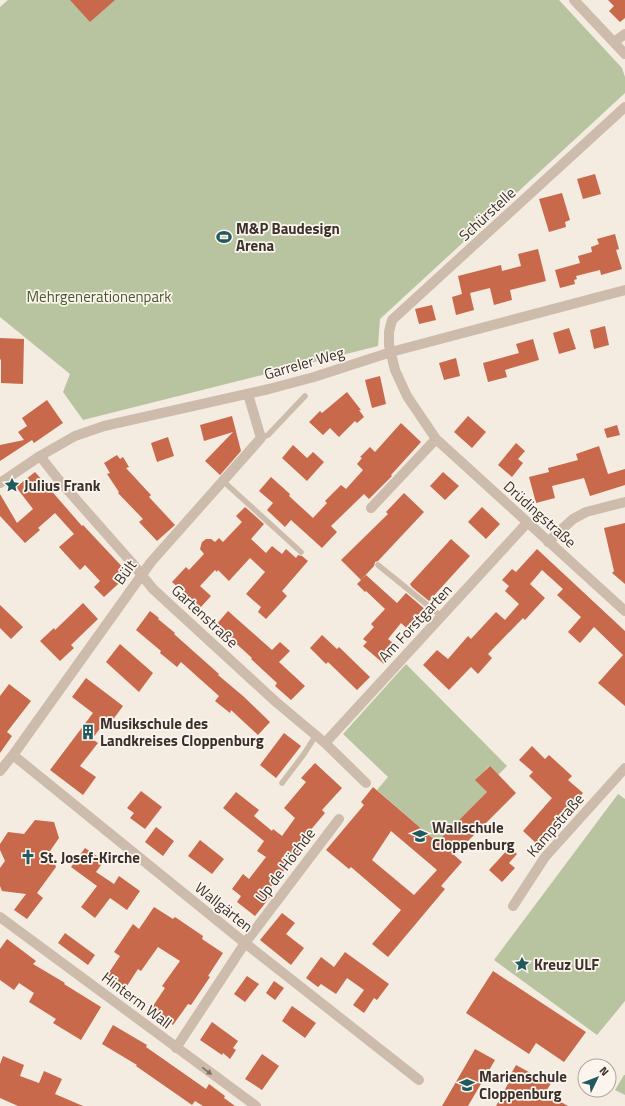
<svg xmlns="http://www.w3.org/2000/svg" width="625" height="1106" viewBox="0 0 625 1106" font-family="'Titillium Web',sans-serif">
  <rect width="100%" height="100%" fill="#f4ebe1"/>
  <path fill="#b8c4a0" d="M8,0H559L622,68L625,77V93L380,319L378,346L83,420L63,392L70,374L0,317V7Z
    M406,664L507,766L498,775L489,766L476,780L487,792L437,842L377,790L388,777L343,734Z
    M618,794L625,799V1001L597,1035L494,960Z
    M624,1075H625V1095L615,1090Z"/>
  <path fill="#c8694b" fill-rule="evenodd" d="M70,0H115L90,22Z
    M608,0H625V18L620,22L609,11L614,6Z
    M595,174L601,194L583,199L577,179Z
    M562,193L570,220L565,222L566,227L549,232L539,199Z
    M615,234L619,249L616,250L622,269L601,275L600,270L576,276L577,279L574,280L575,284L560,288L555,270L580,263L578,256L592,252L591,247L599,244L597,239Z
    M538,249L546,281L510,290L512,300L494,305L490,288L470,293L474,310L456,315L452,297L462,294L458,276L501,265L502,271L521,266L518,254Z
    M432,305L436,320L419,324L415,309Z
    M605,326L609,345L594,349L590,330Z
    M569,328L576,349L559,354L553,333Z
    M0,338L24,339L23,384L1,383V360L0,359Z
    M533,339L539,360L505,370L507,377L488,382L483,363L519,353L516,344Z
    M456,358L460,376L444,380L439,363Z
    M380,376L386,404L372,408L365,380Z
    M347,392L361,410H359L364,417L357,423L355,421L339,437L330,428L323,435L309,422L320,411L322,413Z
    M47,400L63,423L34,443L32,440L0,461V445L24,440L18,432L27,426L22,418Z
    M232,416L241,451L220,475L205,461L233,432L204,441L200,425Z
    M468,416L486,432L472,448L454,432Z
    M401,423L421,442L391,475L392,476L369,499L364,494L331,526L337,532L322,548L291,520L285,527L267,510L273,503L259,491L271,477L290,494L289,496L313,518L327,503L325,501L341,485L346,489L363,470L357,464L362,458L360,457L370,447L375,452Z
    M617,425L620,435L607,438L604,429Z
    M168,437L174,456L157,462L151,443Z
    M516,443L525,451L518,459L523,463L512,477L498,465Z
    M293,445L307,458L313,452L324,462L307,481L282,458Z
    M599,446L608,474L625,469V485L590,496L584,478L552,486L555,498L536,503L529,477L549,472L548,468L578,460L576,454Z
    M117,455L120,459L123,457L129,467L126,468L151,495L149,497L175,525L157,541L139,522L143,519L118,493L119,492L107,474L110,473L104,463Z
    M35,472L82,526L83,525L129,574L104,597L94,587L100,581L85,565L80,570L59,547L74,534L55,513L38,528L40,530L25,543L0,516V494L17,523L33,509L16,487Z
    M443,472L459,486L445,500L430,486Z
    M404,493L424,512L378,561L375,562L374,566L361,580L341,560L388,514L386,512Z
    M245,507L264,524L251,539L266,553L272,546L282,554L286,549L296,558L298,555L302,556L308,561L282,591L287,596L266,619L258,612L261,607L246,594L265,572L250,558L229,581L218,570L217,572L215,570L200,586L211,596L200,608L172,582L186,567L189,570L204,554L200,549L202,542L206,539H211L215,542L219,538L223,542L242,522L236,516Z
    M482,507L500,524L486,539L468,522Z
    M625,523V584L612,573L614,571L604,528Z
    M451,539L470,556L429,601L412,587L410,584Z
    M537,549L625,631V706L598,683L623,655L594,627L580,643L568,632L581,617L557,595L563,589L542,570L530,584L545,598L525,620L523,618L488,654L492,658L478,674L471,667L449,690L423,665L437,650L448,659L468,636L471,639L496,612L505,620L519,604L505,591L509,586L502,580L512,569L516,572Z
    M366,575L397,603L406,593L427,611L410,631L401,623L388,639L398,647L384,664L363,646L367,642L363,639L374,627L371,624L385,609L366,591L365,592L357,584Z
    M83,603L98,619L71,645L74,648L60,661L40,641L54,628L55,630Z
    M0,605L23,627L11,639L0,628Z
    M150,611L159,618L158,619L175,633L174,634L219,674L218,675L243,696L270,722L258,735L231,710L230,713L215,701L219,696L181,662L177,667L160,653L161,651L136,630Z
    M228,611L272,650L280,642L290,651L279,662L305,686L291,700L275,686L277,683L251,659L252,658L216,625Z
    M322,635L337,649L339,647L370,677L357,690L328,662L326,664L310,648Z
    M120,644L153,673L139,692L106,662Z
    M86,678L123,706L109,725L105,722L92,739L98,743L80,766L96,777L83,795L50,770L93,713L72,697Z
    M9,684L31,701L7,732L12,736L0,753V696Z
    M284,733L301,746L276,778L260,765Z
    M532,746L545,759L549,755L572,776L568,780L583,793L558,820L560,822L554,829L551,827L536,843L523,831L552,798L529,776L533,772L519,760Z
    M315,763L342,788L322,810L325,813L303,839L305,841L299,849L300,850L266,893L271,896L255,916L237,902L241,896L232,889L243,874L249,879L266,857L257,851L264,841L223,808L236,792L259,810L254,816L272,831L273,829L282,836L295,818L284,808L306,782L301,778Z
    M490,766L516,793L454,855L462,862L441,886L445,889L388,957L372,944L401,910L351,867L349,869L326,850L364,805L361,802L373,787L437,842L487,792L475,780ZM391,831L437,870L414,895L372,860Z
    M141,791L162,807L145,829L130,818L134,813L127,808Z
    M35,820L54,822L59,838L50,851L56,867L37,893L43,898L27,919L14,910L26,894L2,891L0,886V868L5,861L0,850V844L8,832L24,834Z
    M156,827L174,841L163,856L145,842Z
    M200,840L224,859L212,874L188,856Z
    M510,847L517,854L509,863L515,868L502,882L489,870Z
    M85,848L104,861L96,872L114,884L119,876L140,891L127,910L110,898L95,918L81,907L97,886L71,867Z
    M154,907L173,919L175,917L203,936L202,939L223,953L208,976L210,977L191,1005L188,1004L173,1025L151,1009L165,988L162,986L180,961L158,947L141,971L138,969L125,989L106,977L120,956L114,952L133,924L139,929Z
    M282,913L295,923L286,934L304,948L291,965L260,940Z
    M65,933L95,955L88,965L58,943Z
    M7,939L36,961L33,964L65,983L64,984L101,1007L81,1040L53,1023L56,1019L29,1002L34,993L19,983L14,990L0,980V949Z
    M345,952L389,984L377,1000L374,998L364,1013L353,1005L364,990L347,978L336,994L321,984L318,987L306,978L321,957L334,967Z
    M493,971L586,1032L564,1062L536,1043L529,1054L466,1013Z
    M247,976L259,984L245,1002L234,994Z
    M274,981L284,988L275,1000L266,993Z
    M292,1006L316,1023L305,1038L282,1021Z
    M212,1022L238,1041L233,1048L236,1050L230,1059L223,1053L222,1055L200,1040Z
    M113,1025L147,1045L146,1047L206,1089L209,1084L225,1096L224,1098L235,1106H203L195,1101L192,1105L136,1066L137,1065L102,1044Z
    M475,1049L495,1060L468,1106H442Z
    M262,1054L279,1066L262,1090L245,1079Z
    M3,1056L24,1065L20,1076L39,1083L44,1071L62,1079L55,1094L83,1106H18L0,1098V1064Z
    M516,1065L538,1077L540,1073L553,1080L545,1093L568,1106H496L509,1082L507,1081Z"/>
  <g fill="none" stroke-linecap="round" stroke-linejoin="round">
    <path stroke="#cdbbac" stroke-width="5.5" d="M261,438L268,435L305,396
      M223,481L301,552
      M378,565L441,616
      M282,783L304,754L316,735"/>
    <path stroke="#cdbbac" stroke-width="10" d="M574,0L625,54
      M614,42L625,34
      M625,107L392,320L389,332V345L395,370L407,396L436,439L625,611
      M40,456L58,479L132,563L153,589L276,702L325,743L366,783
      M0,483L40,456L75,436L104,426L269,389L314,377L391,352L625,290
      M371,508L436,439
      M548,542L573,519L586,512L625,502
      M325,743L527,523
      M13,755L245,943L419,1080
      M0,771L13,755L151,562L261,438L248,394
      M513,906L545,857L625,768
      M0,917L256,1106
      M176,1048L245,943L339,819"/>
  </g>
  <defs><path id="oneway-solid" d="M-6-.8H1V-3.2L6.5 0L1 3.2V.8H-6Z"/></defs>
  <use fill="#7d6f65" href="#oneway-solid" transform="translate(207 1071) rotate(36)"/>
  <defs>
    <g id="stadium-bare" transform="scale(1.2)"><path d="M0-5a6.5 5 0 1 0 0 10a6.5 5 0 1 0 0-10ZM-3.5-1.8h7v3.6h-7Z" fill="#1f5a5e" stroke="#fbf5ee" stroke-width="2.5" paint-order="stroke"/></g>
    <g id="sight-bare" transform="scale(1.2)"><path d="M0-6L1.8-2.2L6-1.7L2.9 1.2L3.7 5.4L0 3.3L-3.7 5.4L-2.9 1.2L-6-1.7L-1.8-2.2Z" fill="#1f5a5e" stroke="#fbf5ee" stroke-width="2.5" paint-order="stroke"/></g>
    <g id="building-bare" transform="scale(1.2)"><path d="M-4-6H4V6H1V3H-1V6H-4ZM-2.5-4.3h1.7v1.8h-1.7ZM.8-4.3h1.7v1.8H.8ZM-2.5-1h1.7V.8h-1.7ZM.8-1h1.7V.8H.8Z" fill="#1f5a5e" stroke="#fbf5ee" stroke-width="2.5" paint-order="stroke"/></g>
    <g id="school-bare" transform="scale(1.2)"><path d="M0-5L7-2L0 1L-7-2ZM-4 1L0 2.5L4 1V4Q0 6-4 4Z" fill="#1f5a5e" stroke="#fbf5ee" stroke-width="2.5" paint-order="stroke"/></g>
    <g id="church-bare" transform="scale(1.2)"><path d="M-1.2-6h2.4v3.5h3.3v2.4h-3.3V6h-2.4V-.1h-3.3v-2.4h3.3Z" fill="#1f5a5e" stroke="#fbf5ee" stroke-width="2.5" paint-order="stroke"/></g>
  </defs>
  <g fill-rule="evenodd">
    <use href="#stadium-bare" x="224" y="237"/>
    <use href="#sight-bare" x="12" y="485"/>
    <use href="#building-bare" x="88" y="732"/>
    <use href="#school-bare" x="420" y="836"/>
    <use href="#church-bare" x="28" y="857"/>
    <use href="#sight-bare" x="522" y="964"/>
    <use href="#school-bare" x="467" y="1085"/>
  </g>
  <g text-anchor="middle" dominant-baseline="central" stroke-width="3.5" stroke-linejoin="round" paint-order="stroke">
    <g font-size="15" fill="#3b302b" stroke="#fbf5ee">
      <text transform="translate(487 214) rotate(-43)">Schürstelle</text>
      <text transform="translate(304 363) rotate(-16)">Garreler Weg</text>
      <text transform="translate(540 514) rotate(42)">Drüdingstraße</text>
      <text transform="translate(125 572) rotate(-54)">Bült</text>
      <text transform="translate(205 616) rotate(43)">Gartenstraße</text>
      <text transform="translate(415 623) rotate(-47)">Am Forstgarten</text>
      <text transform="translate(555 825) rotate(-49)">Kampstraße</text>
      <text transform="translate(285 865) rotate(-53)">Up de Höchde</text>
      <text transform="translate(224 907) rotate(39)">Wallgärten</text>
      <text transform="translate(137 1000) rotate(37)">Hinterm Wall</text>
    </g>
    <g font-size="15" font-weight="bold" fill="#3b302b" stroke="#fbf5ee" text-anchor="start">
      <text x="236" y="228">M&amp;P Baudesign<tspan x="236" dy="17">Arena</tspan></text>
      <text x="24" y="485">Julius Frank</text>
      <text x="100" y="723">Musikschule des<tspan x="100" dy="17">Landkreises Cloppenburg</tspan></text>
      <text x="432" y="827">Wallschule<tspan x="432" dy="17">Cloppenburg</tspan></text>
      <text x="40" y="857">St. Josef-Kirche</text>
      <text x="534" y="964">Kreuz ULF</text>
      <text x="479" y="1076">Marienschule<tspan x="479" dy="17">Cloppenburg</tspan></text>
    </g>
    <g font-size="15" fill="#4a5a2e" stroke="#fbf5ee">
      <text x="99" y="296">Mehrgenerationenpark</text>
    </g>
  </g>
  <g transform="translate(597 1078) rotate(47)"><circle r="19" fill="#fbf5ee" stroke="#aea6a0"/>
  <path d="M0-3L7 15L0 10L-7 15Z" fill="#1f5a5e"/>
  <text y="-6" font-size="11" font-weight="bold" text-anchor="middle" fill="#3b302b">N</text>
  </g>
</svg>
